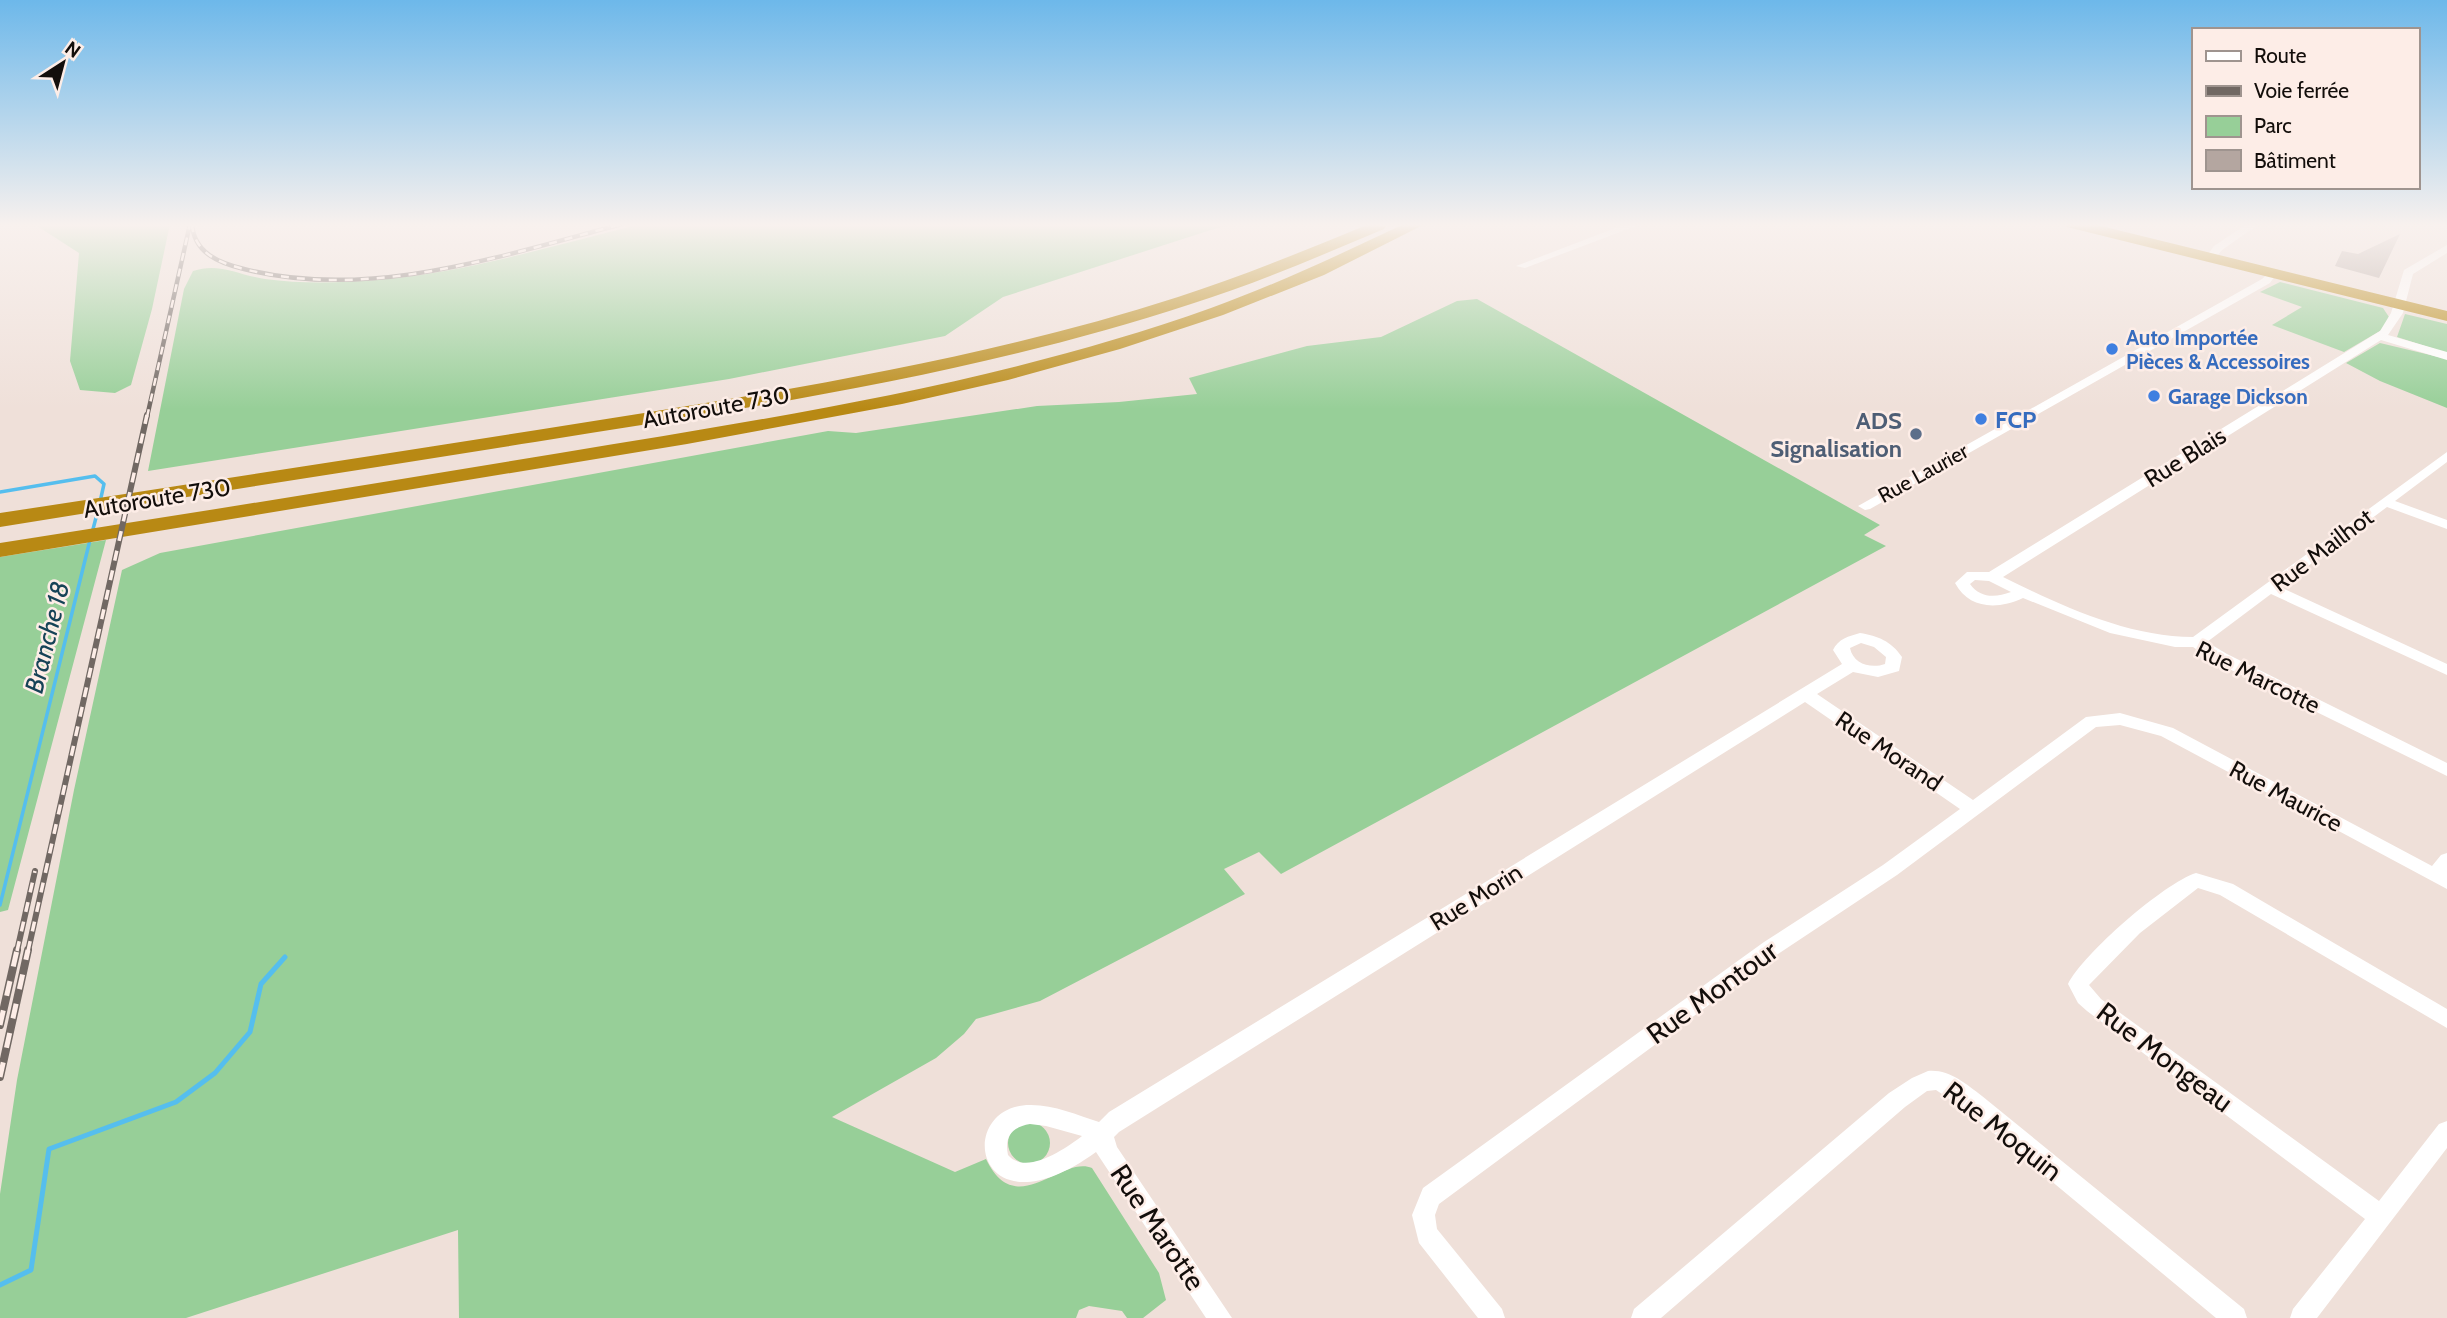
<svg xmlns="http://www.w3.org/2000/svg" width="2447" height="1318" viewBox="0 0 2447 1318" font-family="Cabin,sans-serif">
  <rect width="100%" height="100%" fill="#efe0d9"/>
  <path fill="#97cf98" d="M34,224H170L152,309L131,385L115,393L80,390L70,361L79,253Z
    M642,224H1240L1217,228L1003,297L945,336L729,379L148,471L184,289L193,271C219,262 238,275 265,279C301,284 340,283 376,280C466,273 554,245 642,224Z
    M2280,282L2383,308L2389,317L2385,328L2344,352L2272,325L2302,307L2260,292Z
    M1477,299L1880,525L1864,535L1886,546L1281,874L1259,852L1224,869L1245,894L1040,1001L976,1019L964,1034L936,1058L832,1117L955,1172L986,1159C1016,1222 1061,1155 1092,1168L1159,1273L1166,1300L1143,1318H1127L1122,1311L1089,1306L1079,1310L1076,1318H459L458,1230L186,1318H0V1194L17,1080L74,790L122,570L160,553L828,431L856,433L1037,406L1119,402L1197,394L1189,378L1307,346L1381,337L1457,301Z
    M2405,314L2447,324V353L2397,337Z
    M2380,343L2447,359V408L2380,381L2346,363Z
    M106,540L8,910L0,912V557Z
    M1008 1143a21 21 0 1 1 42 0a21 21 0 1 1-42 0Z"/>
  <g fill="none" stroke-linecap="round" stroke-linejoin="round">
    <path stroke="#55beee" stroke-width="3.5" d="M0,492L95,476L104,484L100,502
      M92,533L98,510
      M0,905L90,540"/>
    <path stroke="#55beee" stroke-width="5" d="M0,1285L31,1270L49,1149L176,1102L215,1073L250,1032L261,984L285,957"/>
  </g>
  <path fill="#b4a6a0" d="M2400,234L2379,278L2335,266L2342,251L2358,254Z"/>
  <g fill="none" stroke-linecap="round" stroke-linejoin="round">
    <path fill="#fff" fill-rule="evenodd" d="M1626,224H1641L1525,268L1516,266Z
      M2247,224H2259L2222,250L2214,260H2206L2205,258L2214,246Z
      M2447,245V253L2413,274L2403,313L2388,335L2447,352V360L2381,340L2003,577C2060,605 2127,637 2193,637L2447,452V462L2395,501L2447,520V529L2387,507L2280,587L2447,664V675L2271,594L2207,642L2227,654L2447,763V776L2215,662L2193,647H2175L2110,633L2023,598C1997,610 1969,609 1955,583L1967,572H1989L2380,331L2391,313L2404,270ZM1975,580L1989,581L2011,592C1995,598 1980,598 1970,584Z
      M2272,270L2277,273L2270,283L1870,509L1865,510L1858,506L2262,279Z
      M1860,633C1878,636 1891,641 1902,657L1899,671L1878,677L1853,672L1817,694L1973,800L2086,717L2120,713L2173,728L2432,866L2441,855L2447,853V889L2161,736L2120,725L2096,727L1897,875L1778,954L1439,1204L1435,1215L1437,1229L1502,1309L1505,1318H1478L1419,1243L1412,1215L1423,1188L1764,942L1883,865L1960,809L1805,702L1119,1132L1114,1137L1117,1147L1232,1318H1206L1096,1152C973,1241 953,1104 1031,1105C1055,1105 1077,1115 1099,1122L1109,1112L1842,664L1833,650C1838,639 1849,636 1860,633ZM1861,643L1874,647L1886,657L1885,664C1871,669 1853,664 1850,648ZM1030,1124L1046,1126L1082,1136C1065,1149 1026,1176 1008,1155C1004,1137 1012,1127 1030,1124Z
      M2196,873L2233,884L2447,1009V1028L2220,895L2198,888L2140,933L2089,985L2101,999L2379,1201L2439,1124L2447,1121V1148L2317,1318H2290L2293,1309L2365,1219L2087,1011L2078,1003L2068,984C2083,954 2164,883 2196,873Z
      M1928,1071C1949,1069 1966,1084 1982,1096L2244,1309L2247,1318H2216L1966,1110L1936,1090L1927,1091L1905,1107L1661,1318H1631L1634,1309L1889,1093L1912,1078Z"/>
    <path fill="#b88914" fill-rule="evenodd" d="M1369,224L1386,226L1384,229C1320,256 1257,283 1191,304C978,374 756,407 535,442C357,470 179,498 0,527V513C179,486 358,458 537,430C752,396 970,364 1178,297C1243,276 1306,250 1369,224Z
      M1404,224H1425L1324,275L1223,315L1120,349L1008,380L902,404L687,444L0,557V543C187,514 373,484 560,453C779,417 1001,383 1211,308C1277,284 1341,254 1404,224Z
      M2065,224H2093L2447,311V321L2067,227Z"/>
    <g stroke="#716863" stroke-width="4.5">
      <path id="rail-far2" d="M192,224C194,253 219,263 244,269C369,301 501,256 622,224
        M147,417L190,224"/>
    </g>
    <g stroke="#716863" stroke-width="6">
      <path id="rail-far1" d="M17,951L35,871
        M28,951L147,415"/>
    </g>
    <g stroke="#716863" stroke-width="8">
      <path id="rail" d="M0,1025L17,950
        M0,1077L28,950"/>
    </g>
    <use href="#rail-far2" stroke="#fdede7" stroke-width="2.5" stroke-dasharray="8" stroke-linecap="butt"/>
    <use href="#rail-far1" stroke="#fdede7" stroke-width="3.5" stroke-dasharray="10" stroke-linecap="butt"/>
    <use href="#rail" stroke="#fdede7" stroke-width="5" stroke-dasharray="15" stroke-linecap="butt"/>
  </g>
  <linearGradient id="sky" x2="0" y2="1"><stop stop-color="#6db8ea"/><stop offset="0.55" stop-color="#f8f1ee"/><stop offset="1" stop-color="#f8f1ee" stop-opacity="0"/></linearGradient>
  <rect width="2447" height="409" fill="url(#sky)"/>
  <g fill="#3f7fe0" stroke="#fdede7" stroke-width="2.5">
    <circle cx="2112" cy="349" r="7"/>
    <circle cx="2154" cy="396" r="7"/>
    <circle cx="1981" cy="419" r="7"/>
  </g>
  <circle fill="#5c6f8a" stroke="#fdede7" stroke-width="2.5" cx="1916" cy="434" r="7"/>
  <g text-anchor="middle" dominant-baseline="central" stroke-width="5" stroke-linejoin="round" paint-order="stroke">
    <g font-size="21" font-weight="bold" fill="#366cbe" stroke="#fdede7" text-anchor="start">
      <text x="2126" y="337">Auto Importée<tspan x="2126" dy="24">Pièces &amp; Accessoires</tspan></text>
      <text x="2168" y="396">Garage Dickson</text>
    </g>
    <g font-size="21" fill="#130e0b" stroke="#fdede7">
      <text transform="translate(1923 473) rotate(-29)">Rue Laurier</text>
    </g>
    <g font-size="24" fill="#130e0b" stroke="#fdede7">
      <text transform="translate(716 407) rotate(-10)">Autoroute 730</text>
      <text transform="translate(2185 457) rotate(-32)">Rue Blais</text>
      <text transform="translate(157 498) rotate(-9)">Autoroute 730</text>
      <text transform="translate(2322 550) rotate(-37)">Rue Mailhot</text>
      <text transform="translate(2258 677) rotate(26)">Rue Marcotte</text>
      <text transform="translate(1889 751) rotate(34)">Rue Morand</text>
      <text transform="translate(2286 796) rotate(28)">Rue Maurice</text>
      <text transform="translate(1476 897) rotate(-32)">Rue Morin</text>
    </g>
    <g font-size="24" font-weight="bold" fill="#366cbe" stroke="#fdede7" text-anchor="start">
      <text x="1995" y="419">FCP</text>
    </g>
    <g font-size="24" font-weight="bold" fill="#4e5e75" stroke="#fdede7" text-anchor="end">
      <text x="1902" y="420">ADS<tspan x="1902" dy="28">Signalisation</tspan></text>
    </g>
    <g font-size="26" font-style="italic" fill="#164357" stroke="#fdede7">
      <text transform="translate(47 637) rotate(-76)">Branche 18</text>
    </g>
    <g font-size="28" fill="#130e0b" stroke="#fdede7">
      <text transform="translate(1712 992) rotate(-36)">Rue Montour</text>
      <text transform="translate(2165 1057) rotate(37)">Rue Mongeau</text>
      <text transform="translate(2003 1131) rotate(38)">Rue Moquin</text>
      <text transform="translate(1158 1227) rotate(56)">Rue Marotte</text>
    </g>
  </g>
  <rect x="2192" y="28" width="228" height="161" fill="#fdede7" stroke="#9f948f" stroke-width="2"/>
  <rect x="2206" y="51" width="35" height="10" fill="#ffffff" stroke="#9f948f" stroke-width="2"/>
  <text x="2254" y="63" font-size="21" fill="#130e0b">Route</text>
  <rect x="2206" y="86" width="35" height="10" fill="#716863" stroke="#9f948f" stroke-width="2"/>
  <text x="2254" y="98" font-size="21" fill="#130e0b">Voie ferrée</text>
  <rect x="2206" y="116" width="35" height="21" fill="#97cf98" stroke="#9f948f" stroke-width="2"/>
  <text x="2254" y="133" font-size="21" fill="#130e0b">Parc</text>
  <rect x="2206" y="150" width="35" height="21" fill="#b4a6a0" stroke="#9f948f" stroke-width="2"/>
  <text x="2254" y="168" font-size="21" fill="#130e0b">Bâtiment</text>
  <g transform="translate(63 63) rotate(36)" stroke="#fdede7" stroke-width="5" paint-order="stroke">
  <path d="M0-5L12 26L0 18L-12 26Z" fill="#130e0b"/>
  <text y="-10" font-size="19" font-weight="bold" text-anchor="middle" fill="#130e0b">N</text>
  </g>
</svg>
